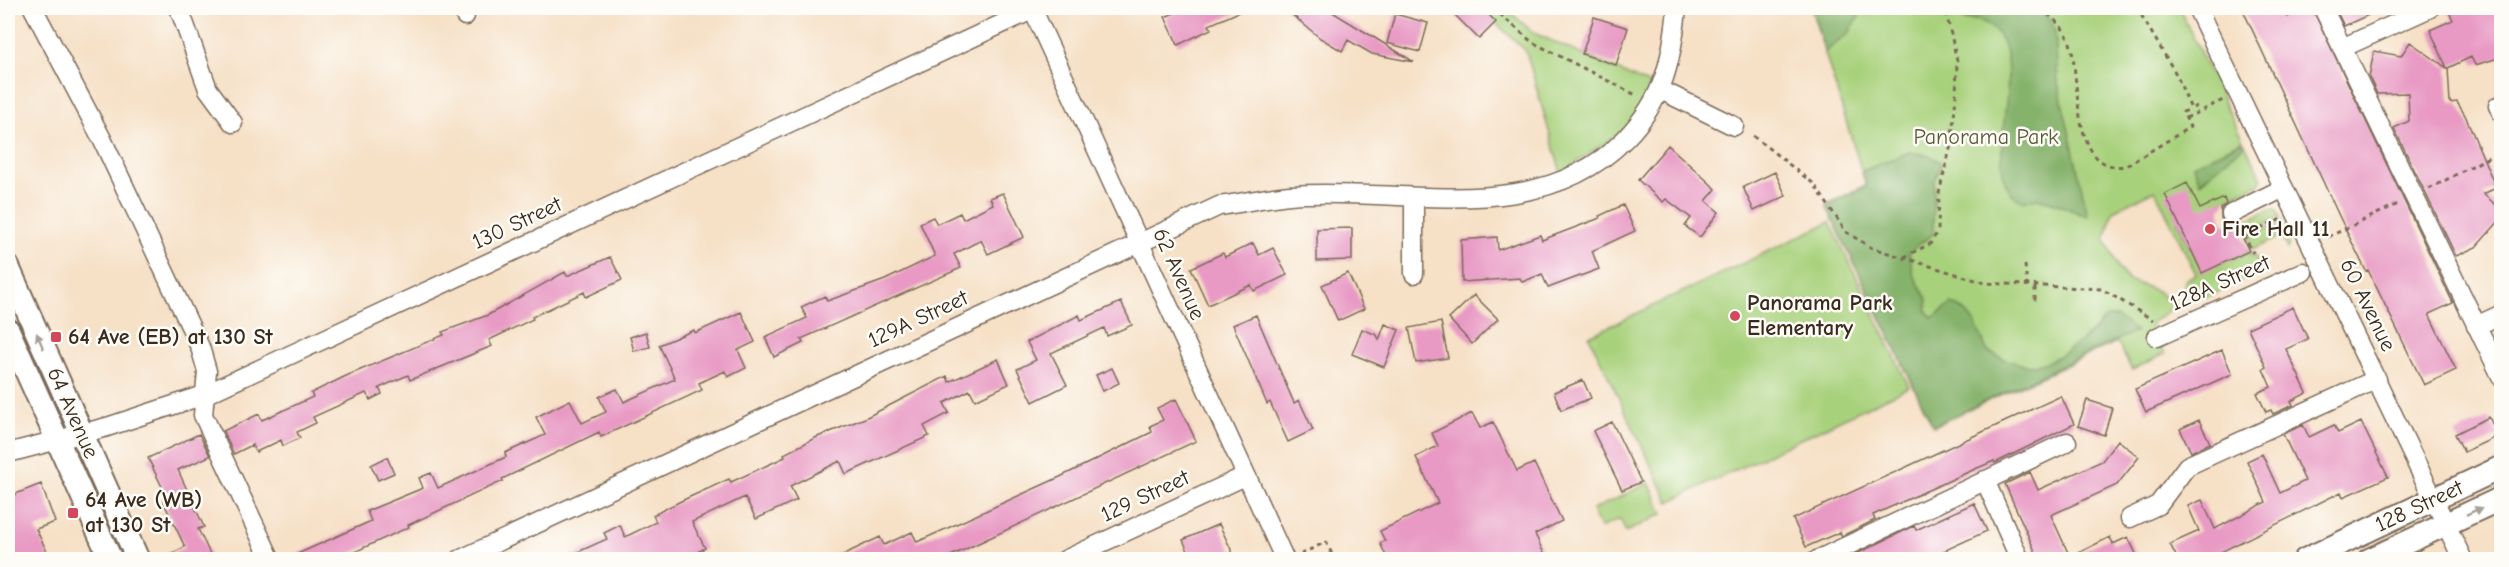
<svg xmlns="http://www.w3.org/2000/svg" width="2509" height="567" viewBox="0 0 2509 567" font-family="'Comic Neue',sans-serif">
  <rect width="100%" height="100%" fill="#fdfcf7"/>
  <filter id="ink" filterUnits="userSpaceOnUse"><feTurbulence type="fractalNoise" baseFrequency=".0167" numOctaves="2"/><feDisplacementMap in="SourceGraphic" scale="12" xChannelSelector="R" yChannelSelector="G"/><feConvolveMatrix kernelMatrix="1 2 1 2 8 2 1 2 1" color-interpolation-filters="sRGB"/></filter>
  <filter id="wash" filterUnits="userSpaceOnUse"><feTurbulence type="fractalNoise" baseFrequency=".008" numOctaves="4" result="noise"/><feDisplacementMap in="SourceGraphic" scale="24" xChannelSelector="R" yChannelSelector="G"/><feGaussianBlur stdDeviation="1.35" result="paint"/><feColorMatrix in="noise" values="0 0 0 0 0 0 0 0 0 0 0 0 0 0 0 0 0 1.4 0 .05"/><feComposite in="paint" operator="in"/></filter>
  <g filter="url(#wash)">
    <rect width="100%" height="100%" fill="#f6e0c6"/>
    <path fill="#a8d17c" stroke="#727e4d" stroke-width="1.5" d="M1480,8H1505L1534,33L1655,87L1630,126L1561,173L1526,51Z
      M1811,8H2179L2243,141L2193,165L2200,182L2245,144L2262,179L2259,184L2177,221L2202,272L2249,251L2251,256L2254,254L2262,271L2207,297L2196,295L2189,298L2184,287L2185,280L2196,274L2155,190L2113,211L2105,240L2119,269L2128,280L2157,291L2174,305L2163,316L2150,323L2165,354L2132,370L2117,342L1933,426L1826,205L1866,185Z
      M2270,209H2276L2280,217L2247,233L2243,232L2239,224Z
      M2282,221L2288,233L2284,235L2289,245L2287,249L2281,236L2252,250L2248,237Z
      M1830,222L1909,387L1669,502L1589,336Z
      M1649,483L1663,514L1626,532L1620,519L1600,528L1592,510Z"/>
    <path fill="#86b36c" stroke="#606e45" stroke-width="1.5" d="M1811,8H1864L1848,34L1825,52Z
      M1956,8H2035L2050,20L2055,32L2058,83L2088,216C2065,210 2046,193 2022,201C1969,176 2044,47 1981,21C1976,19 1968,20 1963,20Z
      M2243,141L2245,144L2200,182L2193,165Z
      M1910,152L1930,156L1942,163L1934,183L1933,234L1909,252L1913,274L1928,300L1926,310L1932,318L1952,304C1972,309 1980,333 1987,351C2001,358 2016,365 2032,365C2054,365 2093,334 2106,317H2117L2136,331L1933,426L1826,205L1866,186L1862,171Z"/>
    <g id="blocks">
      <path fill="#e89ac4" d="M1186,8H1248L1209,25L1211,29L1178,45L1165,17Z
        M1284,8H1326L1414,62L1372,54L1348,40L1342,51L1320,38Z
        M1448,8H1482L1496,22L1479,39Z
        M2242,8H2283L2287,17L2312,8L2453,303L2429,314L2456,370L2424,385L2368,270L2366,271L2341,220Z
        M2335,8H2384L2344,26Z
        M2447,8H2499L2502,23V57L2475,65L2471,57L2448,68L2450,103L2457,102L2465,115L2496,188L2483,194L2502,210V218L2476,247L2456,256L2394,128L2409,121L2408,93L2377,94L2369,77L2374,51L2401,56L2410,42L2447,68L2430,30L2453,20Z
        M1395,14L1428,23L1420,52L1387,43Z
        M1594,17L1628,28L1616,65L1582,54Z
        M1668,145L1716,189L1706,201L1719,212L1700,237L1685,226L1691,218L1666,199L1663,202L1638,180Z
        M1775,172L1786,196L1754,211L1743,187Z
        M2187,183L2200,209L2224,198L2226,204L2221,208V218L2225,224H2236L2249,251L2202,273L2165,194Z
        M1003,193L1024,237L988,254L981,240L954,254L961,268L801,339L803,343L774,357L765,337L807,318L801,307L825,296L827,301L885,280L935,256L920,223L933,217L937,224L960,213L963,219L993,204L990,198Z
        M1623,205L1635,231L1592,251L1599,269L1548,288L1542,274L1522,282L1520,278L1462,282L1461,240L1497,237L1498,250L1540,235L1542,240L1600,218L1599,216Z
        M1352,228V260L1317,261V229Z
        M1253,243L1259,255L1273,248L1287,275L1254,291L1251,285L1208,305L1191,268L1223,253L1225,257Z
        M610,257L622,280L586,297L584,292L532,317L533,319L489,340L492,346L410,380L408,375L379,388L382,394L370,400L366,393L313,417L316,423L297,432L300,438L283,446L281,440L256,452L252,445L234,454L223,431L259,414L262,420L313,397L311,393L346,376L444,335L442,332L488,315L565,272L567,276Z
        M1348,273L1364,309L1338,321L1322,285Z
        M1474,295L1498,319L1472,344L1449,319Z
        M1121,302L1132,325L1107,336L1104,328L1051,353L1067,385L1033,402L1017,369L1036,360L1027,342L1079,315L1081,320Z
        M2293,307L2308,339L2286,349L2307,393L2291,401L2293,405L2273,414L2271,410L2266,412L2257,393L2271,387L2263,369L2266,367L2248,328Z
        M741,312L755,342L738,350L746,368L728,377L725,371L699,383L702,390L601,437L599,432L502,479L503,481L408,525L409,527L337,560H284L371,521L367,511L423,488L419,478L431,473L438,488L506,457L505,453L545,435L536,417L570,400L582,423L606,412L599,397L617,389L624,402L675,379L659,345L694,330L695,333Z
        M1256,315L1294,403L1299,400L1313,430L1288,442L1270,402L1267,404L1233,325Z
        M1441,322L1448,358L1416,363L1409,328Z
        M1385,324L1399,330L1384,367L1352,354L1362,329L1377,335L1379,340Z
        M646,332L650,347L634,351L630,337Z
        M2222,350L2232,374L2146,412L2135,389Z
        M998,359L1009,384L975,400L970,390L944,403L949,413L924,426L929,436L846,474L840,461L790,486L797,500L756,519L745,497L692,522L705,548L682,560H560L607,539L604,533L620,525L625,537L656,522L653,515L681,501L729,479L731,482L785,457L784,454L815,438L865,418L947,376L949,382Z
        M1112,368L1119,383L1103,391L1096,375Z
        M1583,380L1591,398L1561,410L1554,392Z
        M2061,396L2074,424L1995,463L1994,461L1975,469L1873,515L1875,520L1842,536L1840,532L1806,547L1793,519Z
        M1176,399L1196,441L985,540L942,560H832L880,537L884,545L912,532L917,542L1060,477L1152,432L1150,426L1163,420L1157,408Z
        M2087,400L2112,408L2104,435L2078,426Z
        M1472,413L1480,428L1493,422L1517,471L1534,463L1562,521L1535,534L1547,560H1388L1380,543L1385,541L1380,531L1438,503L1416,457L1438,446L1432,433Z
        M2489,417L2498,436L2464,452L2455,434Z
        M2199,420L2210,443L2191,452L2180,429Z
        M1612,422L1641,482L1622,490L1593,431Z
        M2361,422L2388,477L2343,497L2341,492L2205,560H2178L2170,544L2199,531L2188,506L2202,500L2215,529L2266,502L2247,461L2262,454L2280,493L2305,481L2283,434L2303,425L2309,437L2334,425L2338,433Z
        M199,434L210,456L178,470L204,527L198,529L213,560H158L185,547L163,501L168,499L148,458Z
        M2118,440L2139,457L2117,485L2051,515L2070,557L2110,537L2113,544L2128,537L2139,560H2039L2005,484L2030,472L2038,490L2102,461Z
        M387,457L394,473L378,480L371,465Z
        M41,484L55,522L36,529L51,560H8V497Z
        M1974,503L1987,531L1933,556L1932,553L1918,560H1853L1852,556L1914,526L1916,530Z
        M1219,524L1236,560H1192L1183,540Z"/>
    </g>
  </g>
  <g filter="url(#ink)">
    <use href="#blocks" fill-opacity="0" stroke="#7c6a59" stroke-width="1.5"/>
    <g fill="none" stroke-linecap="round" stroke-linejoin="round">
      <g stroke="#7c6a59" stroke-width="21">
        <path id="minor" d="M33,8L102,139L200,347L207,371L203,415L271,560
          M179,8L208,89L233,123
          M1032,8L1285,560
          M2197,8L2463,560
          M2323,8L2502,378
          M465,16V8
          M2342,48L2430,8
          M1661,90L1734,126
          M2498,106L2502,113
          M1414,197V274
          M2231,214L2284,188
          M2476,326L2502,314
          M2157,337L2303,272
          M8,453L107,427L204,395L1036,8
          M1985,480L2020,560
          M2130,518L2158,505L2187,466L2377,379
          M459,560L1219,206C1242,203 1267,197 1290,195C1402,186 1537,229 1625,139C1664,99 1672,61 1677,8
          M1065,560L1245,476
          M1817,560L2067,442"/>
      </g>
      <g stroke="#7c6a59" stroke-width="26">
        <path id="major" d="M8,267L138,560
          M8,330L111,560
          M2305,560L2502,467
          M2369,560L2502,498"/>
      </g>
      <path stroke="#7c6a59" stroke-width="3" stroke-dasharray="4.5 4.5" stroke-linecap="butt" d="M1493,8L1532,42L1636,95
        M2041,8C2052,18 2066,28 2070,43C2081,77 2069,175 2126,166L2190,127L2183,112L2191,109
        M2137,8L2176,74L2191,109L2198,105
        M2186,118L2223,100
        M1753,136L1814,184L1846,232L1872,248L1985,283L2102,289L2153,320
        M2429,189L2502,150
        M2239,227L2253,253
        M2244,237L2281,219
        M2328,237L2398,204
        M1904,257L1930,244L1938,231L1939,193L1951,145L1956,97L1957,61L1945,8
        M2025,265L2027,287
        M2035,287V301
        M1301,554L1326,542L1335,560"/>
      <use href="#minor" stroke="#fff" stroke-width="18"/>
      <use href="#major" stroke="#fff" stroke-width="22"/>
    </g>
    <defs><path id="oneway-solid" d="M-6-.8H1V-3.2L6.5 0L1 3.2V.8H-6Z" transform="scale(1.5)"/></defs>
    <g fill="#a79f9a">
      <use href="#oneway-solid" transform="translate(40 341) rotate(-114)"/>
      <use href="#oneway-solid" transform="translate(2474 511) rotate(-25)"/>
    </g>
  </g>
  <g fill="#d1495b" stroke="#fdfcf7" stroke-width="2">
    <circle cx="2210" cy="229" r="6"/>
    <circle cx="1735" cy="316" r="6"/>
    <rect x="50" y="331" width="12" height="12" rx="3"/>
    <rect x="67" y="507" width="12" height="12" rx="3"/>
  </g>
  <g text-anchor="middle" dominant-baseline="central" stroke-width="5" stroke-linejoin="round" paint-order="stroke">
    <g font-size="22" fill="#5c5c3a" stroke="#fdfcf7">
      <text x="1986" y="137">Panorama Park</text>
    </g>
    <g font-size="22" fill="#3b2a1e" stroke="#fdfcf7">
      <text transform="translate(517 223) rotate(-25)">130 Street</text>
      <text transform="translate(1179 274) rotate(66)">62 Avenue</text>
      <text transform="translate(2220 283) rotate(-24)">128A Street</text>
      <text transform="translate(2368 305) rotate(64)">60 Avenue</text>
      <text transform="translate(918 319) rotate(-25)">129A Street</text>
      <text transform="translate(73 413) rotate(66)">64 Avenue</text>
      <text transform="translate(1145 496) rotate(-25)">129 Street</text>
      <text transform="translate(2419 506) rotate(-25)">128 Street</text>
    </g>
    <g font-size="22" font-weight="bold" fill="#3b2a1e" stroke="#fdfcf7" text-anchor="start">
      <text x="2222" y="229">Fire Hall 11</text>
      <text x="1747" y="303">Panorama Park<tspan x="1747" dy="25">Elementary</tspan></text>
      <text x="68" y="337">64 Ave (EB) at 130 St</text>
      <text x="85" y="500">64 Ave (WB)<tspan x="85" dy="25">at 130 St</tspan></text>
    </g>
  </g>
  <rect width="2509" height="567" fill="none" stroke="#fdfcf7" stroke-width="30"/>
</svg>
